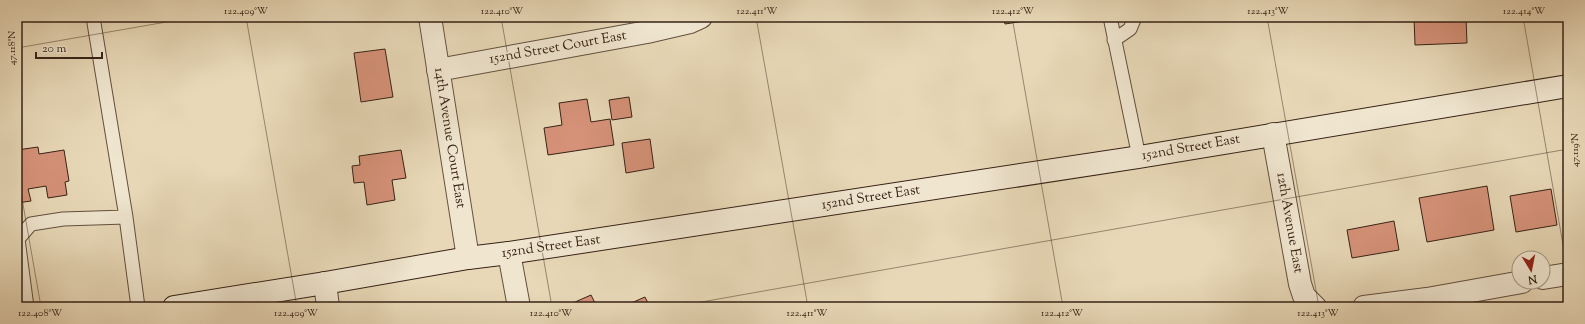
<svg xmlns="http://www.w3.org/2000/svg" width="1585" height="324" viewBox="0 0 1585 324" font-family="'Sorts Mill Goudy',serif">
  <rect width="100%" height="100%" fill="#e8d8b7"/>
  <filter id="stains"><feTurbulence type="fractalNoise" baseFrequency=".005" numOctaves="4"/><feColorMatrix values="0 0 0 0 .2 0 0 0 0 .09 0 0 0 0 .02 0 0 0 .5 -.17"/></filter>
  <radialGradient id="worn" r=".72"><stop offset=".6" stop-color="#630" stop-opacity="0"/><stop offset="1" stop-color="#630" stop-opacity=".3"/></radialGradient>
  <path fill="#d69279" stroke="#372216" d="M1003,17H1050L1005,24Z
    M1414,17H1466L1467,43L1415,45Z
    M385,49L393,97L361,102L354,53Z
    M629,97L632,117L612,120L609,100Z
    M587,99L591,122L610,119L614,145L548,155L544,128L562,125L559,103Z
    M650,139L654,168L626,173L622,143Z
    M38,147L39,154L64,150L69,181L65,182L67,195L48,198L46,186L28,189L31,201L17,203V150Z
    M401,150L406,178L392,180L395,200L367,205L364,182L354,183L352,166L360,165L359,156Z
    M1487,186L1494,230L1427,242L1419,198Z
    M1551,189L1557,225L1516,232L1510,196Z
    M1394,221L1399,250L1352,258L1347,230Z
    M591,295L597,307H567L566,306Z
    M645,297L650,307H622Z"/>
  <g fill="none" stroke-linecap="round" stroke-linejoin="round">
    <g stroke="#63503e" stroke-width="15">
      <path id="lane" d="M93,17L126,217L138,307
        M1110,17L1139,157
        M1114,40L1130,29L1135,17
        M27,307L18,239L31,224L63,219L126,217"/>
    </g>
    <g stroke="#63503e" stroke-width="24">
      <path id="street" d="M430,17L468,258
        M438,70L647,32L690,22L701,17
        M1273,134L1300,284L1304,296L1315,307
        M509,253L519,307
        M1543,278L1568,274
        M325,283L328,307
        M1364,307L1427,299L1522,282"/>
    </g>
    <g stroke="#372216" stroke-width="24">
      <path id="secondary" d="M174,307L325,283L468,258L509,253L1139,157L1568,86"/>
    </g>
    <use href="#lane" stroke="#f0e6d0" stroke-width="13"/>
    <use href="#street" stroke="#f0e6d0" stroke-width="22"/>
    <use href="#secondary" stroke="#f0e6d0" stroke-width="22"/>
  </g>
  <path fill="none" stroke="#372216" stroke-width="1" stroke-opacity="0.45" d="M246,17L297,307M501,17L552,307M756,17L808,307M1012,17L1063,307M1267,17L1319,307M1523,17L1568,273M17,48L195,17M17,170L41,307M673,307L1568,149"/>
  <g text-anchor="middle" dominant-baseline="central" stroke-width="3" stroke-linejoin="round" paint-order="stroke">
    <g font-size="14" fill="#372216" stroke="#f0e6d0">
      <text transform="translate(558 48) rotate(-10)">152nd Street Court East</text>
      <text transform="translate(449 138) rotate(81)">14th Avenue Court East</text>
      <text transform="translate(1191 148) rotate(-10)">152nd Street East</text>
      <text transform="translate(871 198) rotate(-9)">152nd Street East</text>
      <text transform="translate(1289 223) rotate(80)">12th Avenue East</text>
      <text transform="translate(551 247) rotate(-8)">152nd Street East</text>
    </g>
  </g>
  <rect width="1585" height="324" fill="none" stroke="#e8d8b7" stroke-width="44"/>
  <g transform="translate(1531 270) rotate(170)"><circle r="19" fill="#f0e6d0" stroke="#a69886"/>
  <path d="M0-3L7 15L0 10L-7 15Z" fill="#8f2418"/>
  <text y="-6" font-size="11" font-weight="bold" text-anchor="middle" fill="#372216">N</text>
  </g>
  <path d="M36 52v6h66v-6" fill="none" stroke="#372216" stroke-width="2"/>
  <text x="42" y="52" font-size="12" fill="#372216" stroke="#f0e6d0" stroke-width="3" paint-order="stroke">20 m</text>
  <rect x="22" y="22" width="1541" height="280" fill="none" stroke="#372216" stroke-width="1.5"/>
  <g font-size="10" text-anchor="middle" fill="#372216">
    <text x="246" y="14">122.409°W</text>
    <text x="502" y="14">122.410°W</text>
    <text x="757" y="14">122.411°W</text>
    <text x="1013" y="14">122.412°W</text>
    <text x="1268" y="14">122.413°W</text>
    <text x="1524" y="14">122.414°W</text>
    <text transform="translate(11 48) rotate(-90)" y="4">47.118°N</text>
    <text transform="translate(1574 150) rotate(-90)" y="4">47.119°N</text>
    <text x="40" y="316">122.408°W</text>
    <text x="296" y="316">122.409°W</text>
    <text x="551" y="316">122.410°W</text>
    <text x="807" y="316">122.411°W</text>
    <text x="1062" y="316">122.412°W</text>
    <text x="1318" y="316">122.413°W</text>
  </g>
  <rect width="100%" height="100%" filter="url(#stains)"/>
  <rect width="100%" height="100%" fill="url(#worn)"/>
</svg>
